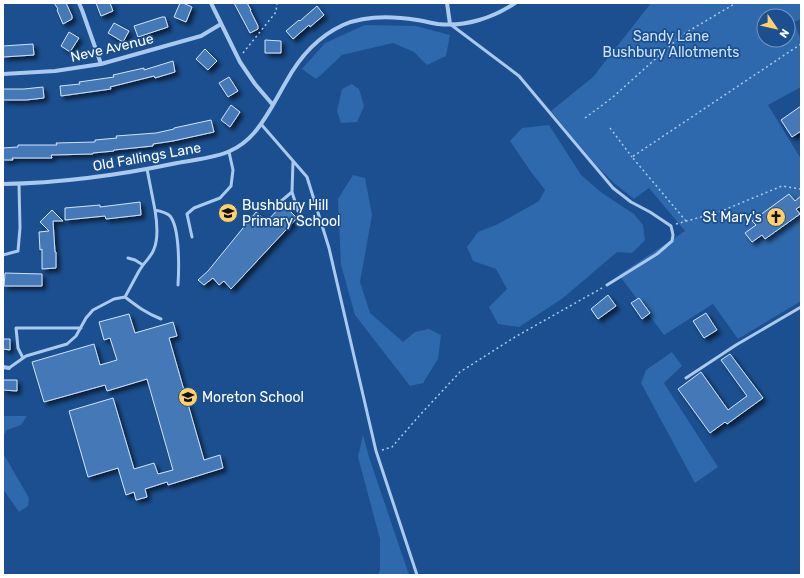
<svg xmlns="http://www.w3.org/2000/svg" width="804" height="578" viewBox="0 0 804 578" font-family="Rubik,sans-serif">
  <defs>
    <filter id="shadow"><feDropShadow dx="3.5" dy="3.5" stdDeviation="2" flood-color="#0009"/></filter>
  </defs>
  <rect width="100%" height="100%" fill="#1b4f8f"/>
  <path fill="#2e69ad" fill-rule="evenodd" d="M651,3H801V19L794,22L801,40V87L768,105L801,159V301L738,339L713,304L664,335L619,275L685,231L649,188L634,199L614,183L596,165L551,111L593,77ZM764,16H788V40H764Z
    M365,25L416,26L450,35L446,56L427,65L414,52L393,43L342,55L323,73L316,79L302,69L325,43Z
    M352,84L359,89L364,106L357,122L341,123L337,111L342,89Z
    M549,125L581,175L602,193L634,214L643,225L645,240L632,253L617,252L563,298L519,327L498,324L489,307L507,289L496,269L473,261L467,247L478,232L498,224L539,201L545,190L529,169L510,141L522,128Z
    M353,175L365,178L372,215L360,282L370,313L403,342L415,332L429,329L441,335L438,359L423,383L410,386L355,315L341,265L338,199Z
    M672,352L682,366L664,383L718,467L695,483L641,383L646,370Z
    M3,416H27L21,425L7,430L3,436Z
    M363,435L369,457L409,575H378L380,570V539L358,457Z
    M3,453L29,498L28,506L19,512L3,489Z"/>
  <path fill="#4478b7" stroke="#cfe3fa" filter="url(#shadow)" d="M54,3H66L72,16V19L63,24L57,10L58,9Z
    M96,3H110L113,11L101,16Z
    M180,3H183L192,7L186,22L174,17Z
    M234,3H247L251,10H250L258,26V29L250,33Z
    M317,6L324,15L310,27L309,25L293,39L286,31L299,20L300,21Z
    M162,17H165L168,27L138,37L134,26Z
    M114,23L129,31L123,42L108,33Z
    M69,32L79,38L70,52L61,46Z
    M265,40L281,41V53H265Z
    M33,44L34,55L3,57V46Z
    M205,49L217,61L208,70L196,59Z
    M173,61L175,72L155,78L154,76L110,87L111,89L61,96L60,86L80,84L79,82L114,77L113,75L144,68V70Z
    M229,77L238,91L228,97L219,83Z
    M43,87L44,98L26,100H3V89H24Z
    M231,105L240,112L230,127L221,120Z
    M801,106V131L792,137L781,120Z
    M211,120L214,132L173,141L153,144V146L114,150V151L93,153V154L51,155L52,158H12L13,160H3V148L18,147V145H57L56,143L95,142V140L117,138L116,136L156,133L174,129V128Z
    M789,194L795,201L801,196V206L796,209L800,214L765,239L762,235L752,242L745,233L756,225L752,221Z
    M140,202L141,215L106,219L105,216L65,220V208L100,205V207Z
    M283,204L297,218L231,289L224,281L219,285L213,278L204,285L198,280L208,271L256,212L267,221Z
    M52,210L63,221H53L55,252H56V268L42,269V249L40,250L39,232L49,231L40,222Z
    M5,273L42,274V286H4Z
    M608,295L616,306L598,319L591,309Z
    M639,298L650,313L642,319L631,303Z
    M706,313L717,330L704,338L693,321Z
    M129,314L135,333L173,322L177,336L169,338L204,460L220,455L223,468L168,485L167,482L145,489L147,497L136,500L134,492L126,495L118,468L88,477L69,411L113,398L134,469L154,463L158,474L173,470L147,379L107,391L105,385L44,402L32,362L94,344L100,365L117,360L110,338L104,340L99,322Z
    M3,339H10V350L3,349Z
    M730,354L763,398L727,424L725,422L710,433L678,389L701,372L728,410L747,396L721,360Z
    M3,380H17V391L3,390Z"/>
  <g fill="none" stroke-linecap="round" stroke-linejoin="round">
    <path stroke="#a9c9ee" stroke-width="1.5" stroke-dasharray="2 3" stroke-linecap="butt" d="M243,53L276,12L277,3
      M585,118L613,97L682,35L736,3
      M610,128L632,157
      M686,221L632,157L801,44
      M676,224L719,212L782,186L801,189
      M382,450L392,447L419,416L460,372L515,337L602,288"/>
    <path stroke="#a9c9ee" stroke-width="3" d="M450,24L519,76L581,150L613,188L631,202L650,212L671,226L673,235L672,241L657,254L607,285
      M261,124L307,177L329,248L376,451L417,575
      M293,161L292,192L298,211
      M147,169L155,210C160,211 166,212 170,216C180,228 179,269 178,285
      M274,207L292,192
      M192,237L187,214L194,208L220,198L231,186L233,170L229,152
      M3,255L18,251L20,228L19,184
      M143,265C147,260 152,255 154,249C159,237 157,222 155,210
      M125,297L139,271L143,265L135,260L128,258
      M23,358L18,348L16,328H81
      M9,368L26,356L67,344L76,336L86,318L93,310L114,299L125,297C138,307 146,313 161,319
      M686,378L736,345L801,307"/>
    <path stroke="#a9c9ee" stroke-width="4" d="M79,3L82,10L101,64
      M211,3L240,62L255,84L273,105
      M447,3L450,24
      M3,74L55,71L101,64L201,36L221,24
      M3,184C61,183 120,175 177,163C192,160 216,158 230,151C239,147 247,141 254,133C267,118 276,99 286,82C299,58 317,37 343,25C366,15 392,16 417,20C424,21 431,23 438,24C465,27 493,18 515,3
      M3,367L9,368"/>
  </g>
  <defs>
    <g id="school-disc" transform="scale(1)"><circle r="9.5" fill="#ffd166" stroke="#1b4f8f"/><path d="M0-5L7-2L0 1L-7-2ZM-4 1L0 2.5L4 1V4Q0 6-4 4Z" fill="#111"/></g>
    <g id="church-disc" transform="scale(1)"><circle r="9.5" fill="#ffd166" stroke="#1b4f8f"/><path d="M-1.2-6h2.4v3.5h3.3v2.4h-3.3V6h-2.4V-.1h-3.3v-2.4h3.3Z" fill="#111"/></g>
  </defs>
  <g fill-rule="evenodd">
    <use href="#school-disc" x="228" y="213"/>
    <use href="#church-disc" x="776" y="217"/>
    <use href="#school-disc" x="188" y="397"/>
  </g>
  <g text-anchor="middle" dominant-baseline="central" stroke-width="3.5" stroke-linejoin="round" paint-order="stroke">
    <g font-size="14" fill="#cfe3fa" stroke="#1b4f8f">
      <text x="671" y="36">Sandy Lane<tspan x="671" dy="16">Bushbury Allotments</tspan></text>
    </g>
    <g font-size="14" fill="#fff" stroke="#1b4f8f">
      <text transform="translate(112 48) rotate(-13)">Neve Avenue</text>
      <text transform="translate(147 157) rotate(-10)">Old Fallings Lane</text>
    </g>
    <g font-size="14" fill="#fff" stroke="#1b4f8f" text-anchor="start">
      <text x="242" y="205">Bushbury Hill<tspan x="242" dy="16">Primary School</tspan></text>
      <text x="762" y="217" text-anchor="end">St Mary's</text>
      <text x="202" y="397">Moreton School</text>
    </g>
  </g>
  <rect width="804" height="578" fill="none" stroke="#ffffff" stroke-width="8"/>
  <g transform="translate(776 28) rotate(124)"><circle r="19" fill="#1b4f8f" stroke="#7695bc"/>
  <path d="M0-3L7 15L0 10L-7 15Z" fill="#ffd166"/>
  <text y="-6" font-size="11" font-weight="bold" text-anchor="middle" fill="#ffffff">N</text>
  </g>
</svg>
